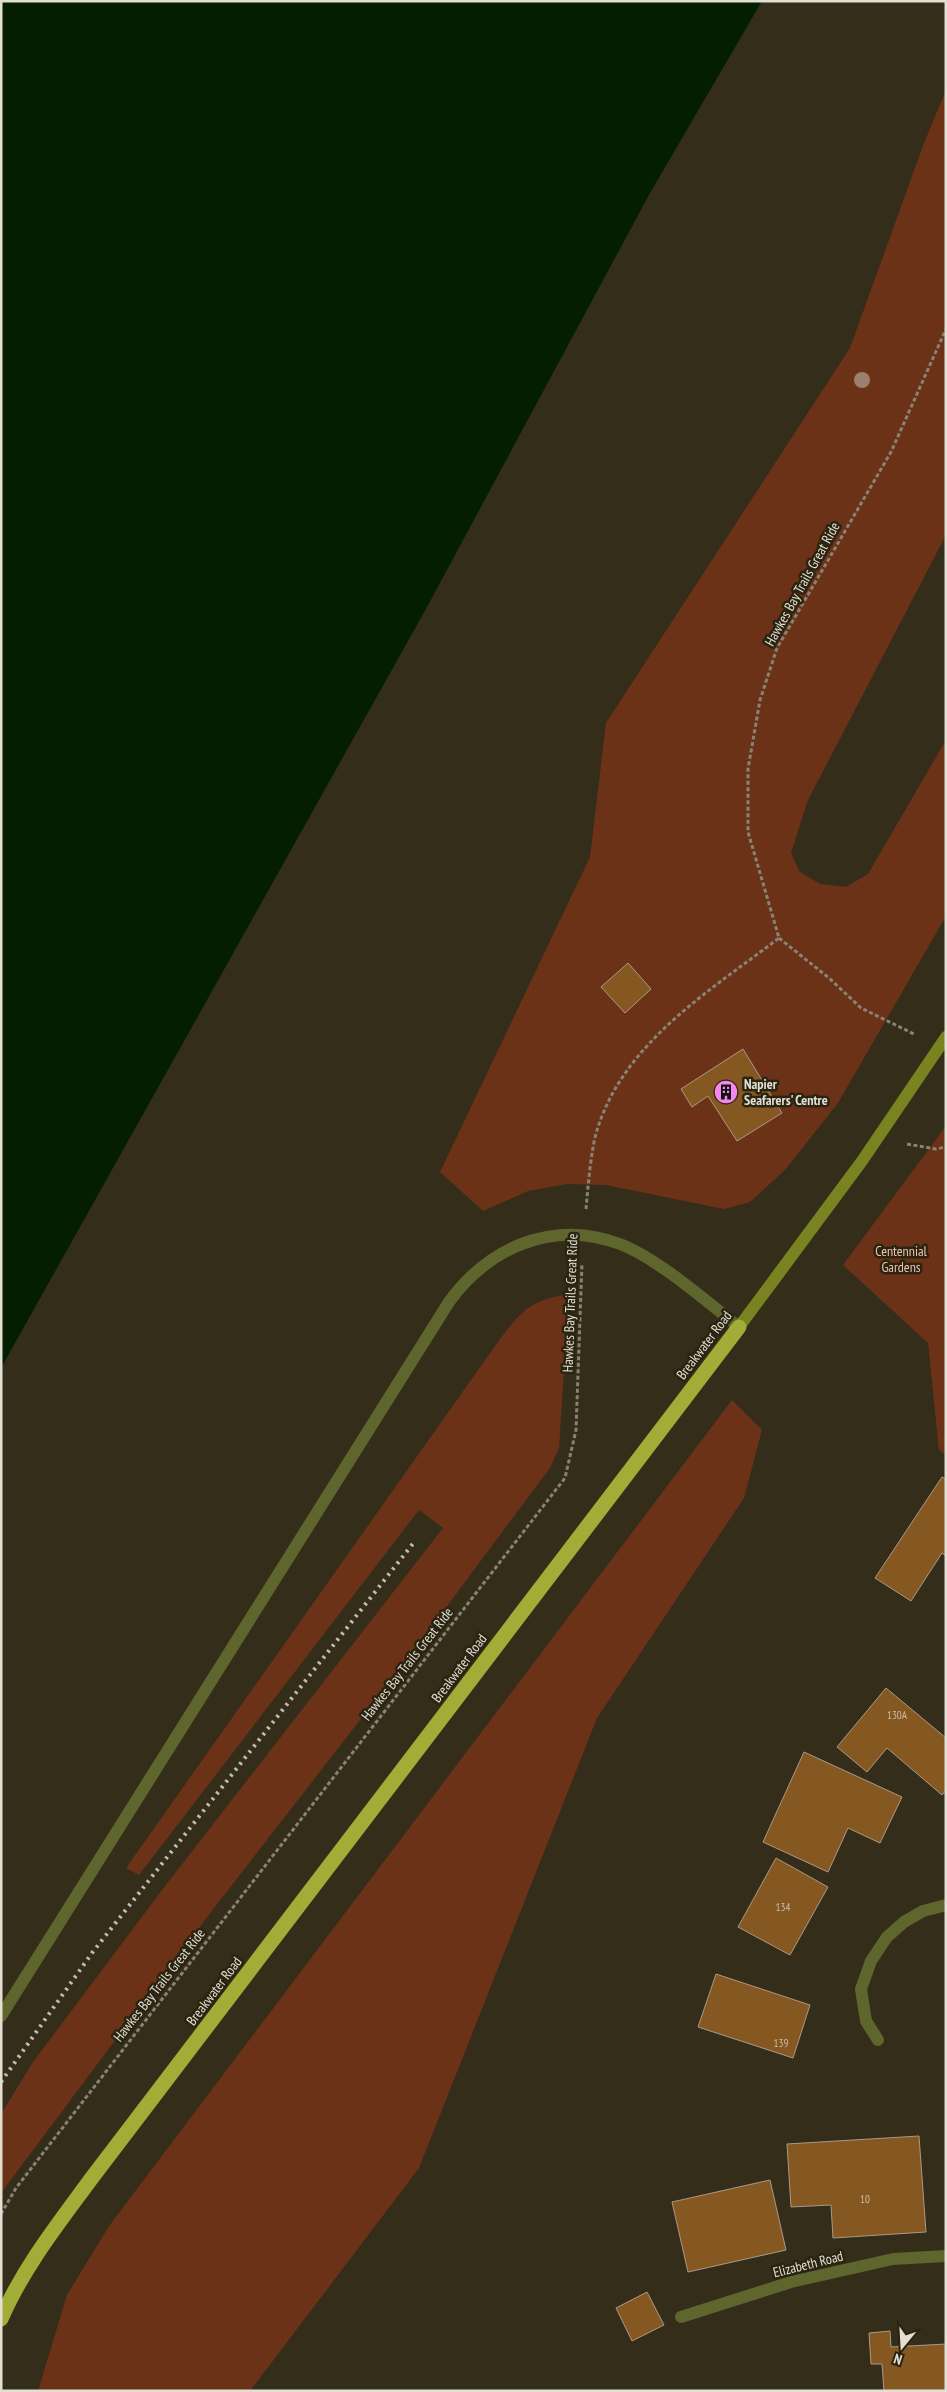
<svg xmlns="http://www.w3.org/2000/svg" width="947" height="2392" viewBox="0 0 947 2392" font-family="'PT Sans Narrow',sans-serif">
  <rect width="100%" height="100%" fill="#342d1a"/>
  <path fill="#6c3218" d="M946,90V535L808,800L791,853L800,872L820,884L846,887L868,874L946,740V916L838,1103L785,1170L750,1202L724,1209L606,1185L567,1184L528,1191L483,1211L440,1172L590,857L606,723L850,348L924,143Z
    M946,1126V1455L939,1450L928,1343L843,1265Z
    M564,1295L568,1308L559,1448L550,1468L412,1653L211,1912L1,2193V2114L33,2062L162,1890L443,1528L419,1510L139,1875L126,1868L500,1339C521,1312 529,1301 564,1295Z
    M732,1400L762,1430L744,1498L597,1718L419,2168L250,2391H38L67,2295L109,2226Z"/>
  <path fill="#031e00" d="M1,1H762L650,193L427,607L1,1368Z"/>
  <path fill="#865821" stroke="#ab9987" d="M628,963L651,989L625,1013L601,987Z
    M743,1049L782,1113L737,1141L708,1096L692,1107L681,1089Z
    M942,1477L946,1479V1556L942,1553L911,1601L875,1578Z
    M886,1688L946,1738V1790L942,1795L887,1748L867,1772L837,1747Z
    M804,1752L902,1797L880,1843L848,1828L828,1872L763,1842Z
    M776,1858L828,1887L790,1955L738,1927Z
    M716,1974L810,2005L793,2058L698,2027Z
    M919,2136L926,2232L833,2238L831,2205L791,2207L787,2144Z
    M770,2180L786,2250L688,2272L672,2202Z
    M647,2292L664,2325L632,2341L616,2308Z
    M890,2331L891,2347L946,2344V2391H884L882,2364H871L869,2333Z"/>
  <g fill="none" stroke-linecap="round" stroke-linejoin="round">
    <path stroke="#898374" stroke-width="3" stroke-dasharray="4 2.5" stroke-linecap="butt" d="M779,938L829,978L861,1008L914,1034
      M907,1144L936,1149L946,1147
      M586,1209C588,1187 591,1147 598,1127C626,1041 711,990 779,938L748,832V769L760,700L777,648L891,452L946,329
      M1,2214L16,2188L565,1478L576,1430L582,1263"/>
    <path stroke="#5e652d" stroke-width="12" d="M1,2016L449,1302C489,1247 553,1219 620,1244C657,1258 706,1301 739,1327"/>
    <path stroke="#5e652d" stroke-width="12" d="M878,2040L866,2021L861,1989L871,1961L887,1937L904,1922L923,1911L946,1905
      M681,2317L791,2282L893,2259L946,2256"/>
    <path stroke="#798320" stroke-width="12" d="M739,1327L862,1161L946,1037"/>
    <path stroke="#a1ad36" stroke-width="15" d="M1,2319C23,2268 58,2224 91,2179L739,1327"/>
    <path stroke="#c1bdb0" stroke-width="4" stroke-dasharray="2.5 5" stroke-linecap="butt" d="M1,2082L92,1953L415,1541"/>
  </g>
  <circle fill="#9c806d" cx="862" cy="380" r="8"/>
  <defs>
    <g id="building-disc" transform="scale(1.25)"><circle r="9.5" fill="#f688ed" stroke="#2a2411"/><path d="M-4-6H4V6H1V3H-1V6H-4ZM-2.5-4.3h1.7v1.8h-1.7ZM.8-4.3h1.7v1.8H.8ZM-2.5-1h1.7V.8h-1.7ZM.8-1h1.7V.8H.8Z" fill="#111"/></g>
  </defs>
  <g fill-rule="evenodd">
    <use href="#building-disc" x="726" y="1092"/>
  </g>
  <g text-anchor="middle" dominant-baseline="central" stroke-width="5" stroke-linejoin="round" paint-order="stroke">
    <g font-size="11" fill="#ccbda6">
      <text x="897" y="1715">130A</text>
      <text x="783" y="1907">134</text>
      <text x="781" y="2043">139</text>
      <text x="865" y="2199">10</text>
    </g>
    <g font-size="14" fill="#e3dfd3" stroke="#2a2411">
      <text transform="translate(802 584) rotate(-61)">Hawkes Bay Trails Great Ride</text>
      <text transform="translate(570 1303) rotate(-88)">Hawkes Bay Trails Great Ride</text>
      <text transform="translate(704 1345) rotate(-53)">Breakwater Road</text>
      <text transform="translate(407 1664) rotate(-52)">Hawkes Bay Trails Great Ride</text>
      <text transform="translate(459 1668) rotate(-53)">Breakwater Road</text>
      <text transform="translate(159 1985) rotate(-52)">Hawkes Bay Trails Great Ride</text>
      <text transform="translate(214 1991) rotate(-53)">Breakwater Road</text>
      <text transform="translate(808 2264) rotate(-14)">Elizabeth Road</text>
    </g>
    <g font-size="14" font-weight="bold" fill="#e3dfd3" stroke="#2a2411" text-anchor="start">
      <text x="744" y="1084">Napier<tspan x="744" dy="16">Seafarers' Centre</tspan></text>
    </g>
    <g font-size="14" fill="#f1c3b1" stroke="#2a2411">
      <text x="901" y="1251">Centennial<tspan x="901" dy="16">Gardens</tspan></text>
    </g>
  </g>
  <rect width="947" height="2392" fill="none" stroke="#e3dfd3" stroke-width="5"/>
  <g transform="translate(902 2347) rotate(198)" stroke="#2a2411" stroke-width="4" paint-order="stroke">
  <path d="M0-4L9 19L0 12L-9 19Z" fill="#e3dfd3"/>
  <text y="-8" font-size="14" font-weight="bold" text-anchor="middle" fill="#e3dfd3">N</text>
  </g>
</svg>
